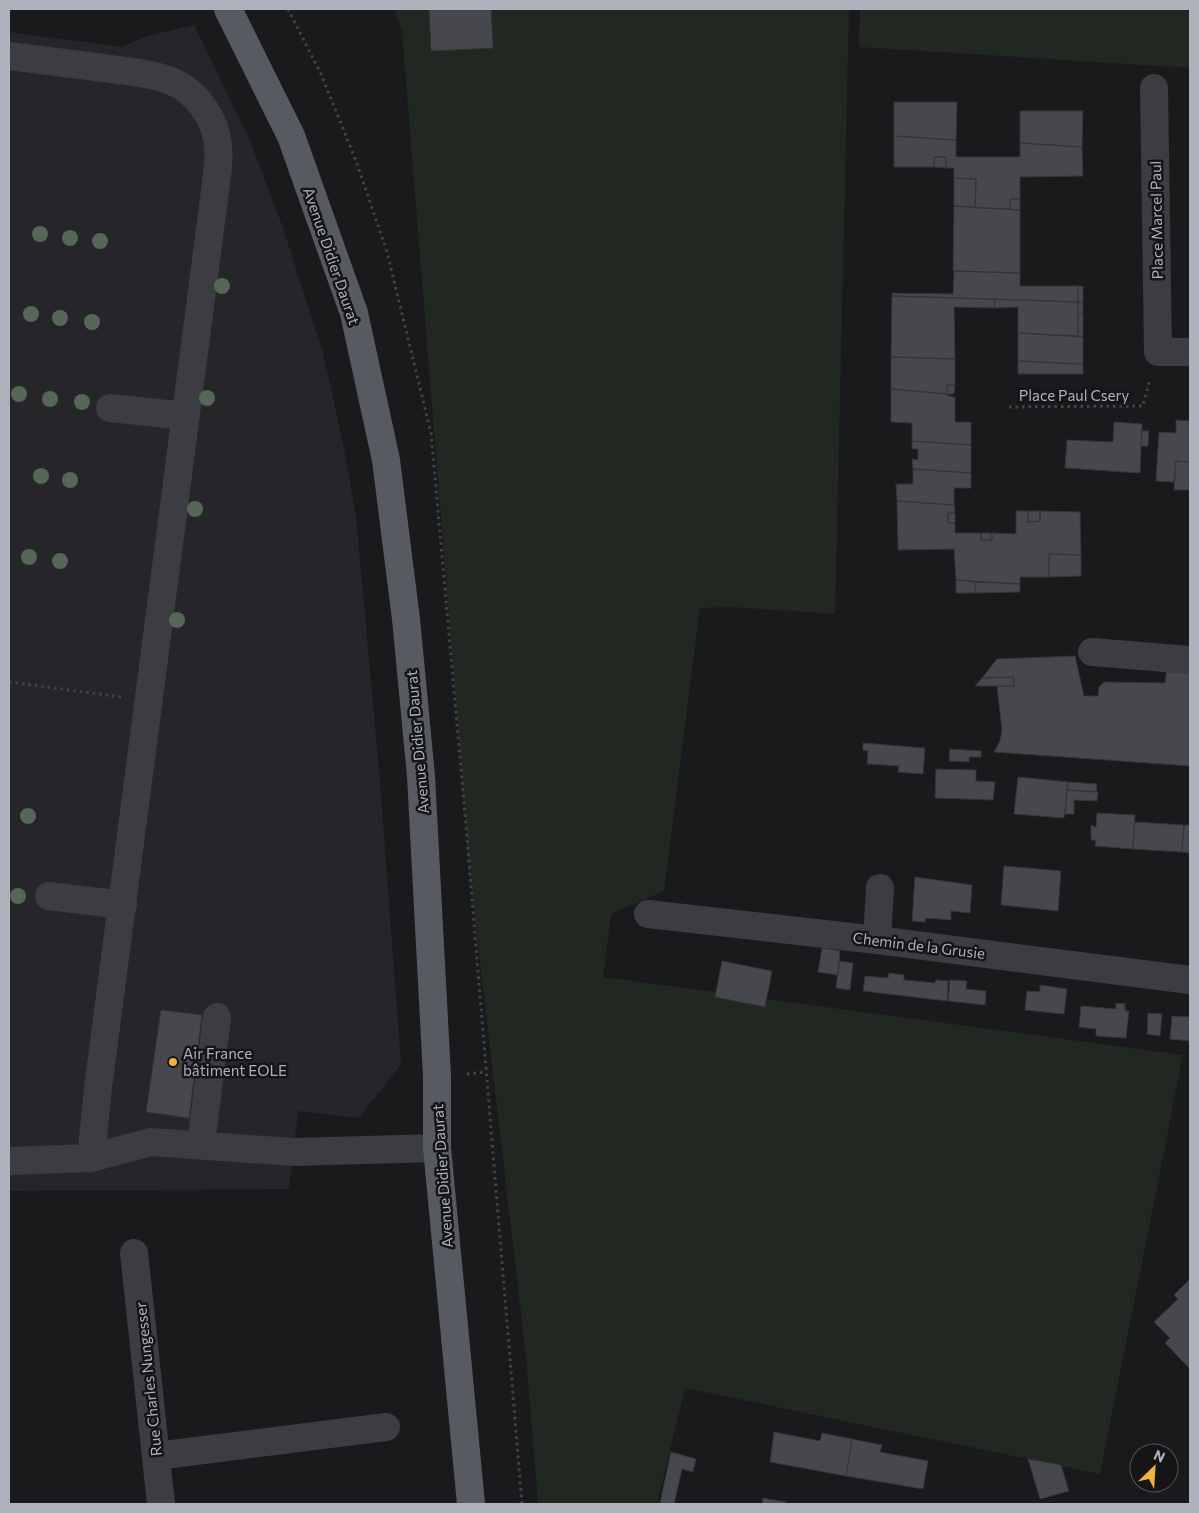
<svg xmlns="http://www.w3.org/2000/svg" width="1199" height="1513" viewBox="0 0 1199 1513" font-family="Commissioner,sans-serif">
  <rect width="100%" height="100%" fill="#1a1a1d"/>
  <path fill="#26262a" d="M194,25L248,136L282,225L323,353L343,443L356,517L362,582L380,782L401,1064L359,1118L298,1111L289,1189L9,1191V32L122,47L144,37Z"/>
  <path fill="#202821" d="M395,9H849L835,614L731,607L700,608L664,891L611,914L603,977L1183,1055L1100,1474L685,1388L657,1504H538L526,1356L469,868L402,31Z
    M860,9H1190V68L859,47Z"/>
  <path fill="#47484d" stroke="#343439" d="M429,9H491L493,48L431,51Z
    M894,102H957L956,140L894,136Z
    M1020,111H1083L1082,147L1020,143Z
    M894,136L956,140V157H1020V143L1082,147L1083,176L1020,177V199H1010V209L975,208L976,179L954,178V168H946V157H934V167H894Z
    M934,157H946V168L934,167Z
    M954,178L976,179L975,207L954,206Z
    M1010,199H1020V210L1010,209Z
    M954,206L1020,210V273L953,271Z
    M954,271L1020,273V286H1078V302L892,296V293L953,294Z
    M1078,286H1083V302H1078Z
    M892,296L995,299L994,308L954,307L955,359L891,357Z
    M995,299L1078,302V336L1018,333V307L994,308Z
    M1078,302H1083V314H1078Z
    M1078,314H1083V337L1078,336Z
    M1018,333L1083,337V364L1018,361Z
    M891,357L955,359V385H947V394L891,389Z
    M1018,361L1083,364V374H1018Z
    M947,385H955L954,394H947Z
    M891,389L947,394L948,396L955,397V422H971V445L912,441V423L891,422Z
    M1176,420L1190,421V462L1176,461L1174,482L1156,481L1159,432L1176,433Z
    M1114,422L1142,424L1140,473L1065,468L1067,440L1113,442Z
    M1142,431H1149L1148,446H1141Z
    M912,441L971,445V473L913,469L912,459L918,460V449H912Z
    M1176,461L1190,462L1189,490H1174Z
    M913,469L971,473V488H954V505L897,501L896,484H913Z
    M897,501L954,505L955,513H948V523H955V533H981V540H992V533L1016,534V511H1028V522L1040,521V511L1080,512L1081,555L1049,554V577H1020V584L956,580L954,549L898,550Z
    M1028,511H1040V521L1028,522Z
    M948,513H955V523H948Z
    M981,533H992V540H981Z
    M1049,554L1081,555V576L1049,577Z
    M956,580L976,582L975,593H956Z
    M976,582L1020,584V592L975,593Z
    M1075,656L1084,696H1098L1099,687L1104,682L1165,683L1167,668L1190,670V766L994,752L1000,741L1002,730L997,686H1014V677L982,678L997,659Z
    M1014,677V686H975L982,678Z
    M863,743L925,748L923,774L898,772L899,766L867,764L868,751L863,750Z
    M950,749L981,751V757H969V762L949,761Z
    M936,769L976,770V781L995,782L993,800L935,798Z
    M1018,777L1068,782L1064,818L1014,814Z
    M1068,782L1097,784L1096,792L1067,790Z
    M1067,790L1098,792L1097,801L1074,800V814H1065Z
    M1097,813L1135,815L1133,849L1095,846L1096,840H1091V825L1096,827Z
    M1135,822L1184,825L1182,852L1133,849Z
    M1184,825H1190V853L1182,852Z
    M1004,866L1061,871L1058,911L1001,905Z
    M915,877L972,885L970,913L951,911V920L926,918L925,922L912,921Z
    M822,948L840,951L838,975L818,972Z
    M722,961L772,971L765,1007L715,997Z
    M839,961L853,963L850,990L836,988Z
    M889,973L904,975V980L935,983L936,980L948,981L947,1001L863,991L865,976L888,978Z
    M950,980L967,981L966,989L986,991L985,1005L948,1001Z
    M1040,985L1067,989L1064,1014L1025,1010L1027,991L1040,992Z
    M1116,1003L1125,1004V1011H1129L1126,1038L1096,1036V1029L1079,1027L1081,1006L1116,1009Z
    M161,1010L202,1015L189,1118L146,1112Z
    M1148,1013L1162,1014L1160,1036L1147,1034Z
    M1172,1016L1190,1017V1041L1170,1039Z
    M1190,1279V1369L1165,1343L1170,1338L1154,1322L1178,1299L1174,1295Z
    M774,1432L820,1441L822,1433L852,1439L846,1476L770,1462Z
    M852,1439L882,1445L880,1452L928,1461L923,1489L846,1476Z
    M671,1452L696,1459L693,1472L682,1469L674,1504L660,1503Z
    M1028,1459L1061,1465L1069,1491L1040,1499Z
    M763,1498L786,1502V1504H762Z"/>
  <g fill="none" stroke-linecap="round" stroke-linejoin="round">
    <path stroke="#414449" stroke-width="3" stroke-dasharray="2.5 4" stroke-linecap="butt" d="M288,9L321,74L356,161L387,252L431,433L465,814L522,1504
      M1009,407L1143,406L1150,379
      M9,682L121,697
      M467,1074L486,1072"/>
    <path stroke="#3b3d42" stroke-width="28" d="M9,56C40,60 72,64 104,68C129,72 159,73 181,86C199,97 213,118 217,138C221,158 216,180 214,199L98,1088L91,1158
      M1154,88L1158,352H1190
      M110,408L186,416
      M1092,652L1190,660
      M49,896L123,905
      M648,914L877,940L1190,980
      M877,940L880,888
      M201,1144L217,1017
      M9,1161L91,1158L151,1142L292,1152L437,1148
      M134,1253L161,1504
      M156,1456L386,1427"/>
    <path stroke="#575a61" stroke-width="28" d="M228,9L291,136L354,313L386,460L406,619L421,776L437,1076V1148L471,1504"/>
  </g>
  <g fill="#556757">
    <circle cx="40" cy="234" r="8"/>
    <circle cx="70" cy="238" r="8"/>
    <circle cx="100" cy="241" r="8"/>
    <circle cx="222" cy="286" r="8"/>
    <circle cx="31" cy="314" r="8"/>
    <circle cx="60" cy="318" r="8"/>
    <circle cx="92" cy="322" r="8"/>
    <circle cx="19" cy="394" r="8"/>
    <circle cx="207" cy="398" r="8"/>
    <circle cx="50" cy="399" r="8"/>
    <circle cx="82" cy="402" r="8"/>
    <circle cx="41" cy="476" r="8"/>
    <circle cx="70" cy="480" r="8"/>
    <circle cx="195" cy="509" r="8"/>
    <circle cx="29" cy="557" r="8"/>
    <circle cx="60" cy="561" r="8"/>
    <circle cx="177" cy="620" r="8"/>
    <circle cx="28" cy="816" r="8"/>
    <circle cx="18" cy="896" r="8"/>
  </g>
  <circle fill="#f1b13e" stroke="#151518" stroke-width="2" cx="173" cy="1062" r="5"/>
  <g text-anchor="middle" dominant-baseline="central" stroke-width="5" stroke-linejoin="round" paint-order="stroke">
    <g font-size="15" fill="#adb2bc" stroke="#151518">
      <text transform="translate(1156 220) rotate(-91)">Place Marcel Paul</text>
      <text transform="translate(332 256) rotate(71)">Avenue Didier Daurat</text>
      <text x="1074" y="395">Place Paul Csery</text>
      <text transform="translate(417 742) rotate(-95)">Avenue Didier Daurat</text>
      <text transform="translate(919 945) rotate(7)">Chemin de la Grusie</text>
      <text transform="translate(442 1176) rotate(-94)">Avenue Didier Daurat</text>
      <text transform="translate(148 1379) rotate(-96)">Rue Charles Nungesser</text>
    </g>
    <g font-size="15" fill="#adb2bc" stroke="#151518" text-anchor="start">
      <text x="183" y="1053">Air France<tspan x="183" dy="17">bâtiment EOLE</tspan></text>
    </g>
  </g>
  <rect width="1199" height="1513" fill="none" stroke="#adb2bc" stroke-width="20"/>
  <g transform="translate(1154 1468) rotate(25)"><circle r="24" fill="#151518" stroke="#52545a"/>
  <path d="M0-4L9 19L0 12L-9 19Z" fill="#f1b13e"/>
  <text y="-8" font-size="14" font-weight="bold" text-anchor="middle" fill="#adb2bc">N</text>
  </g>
</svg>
